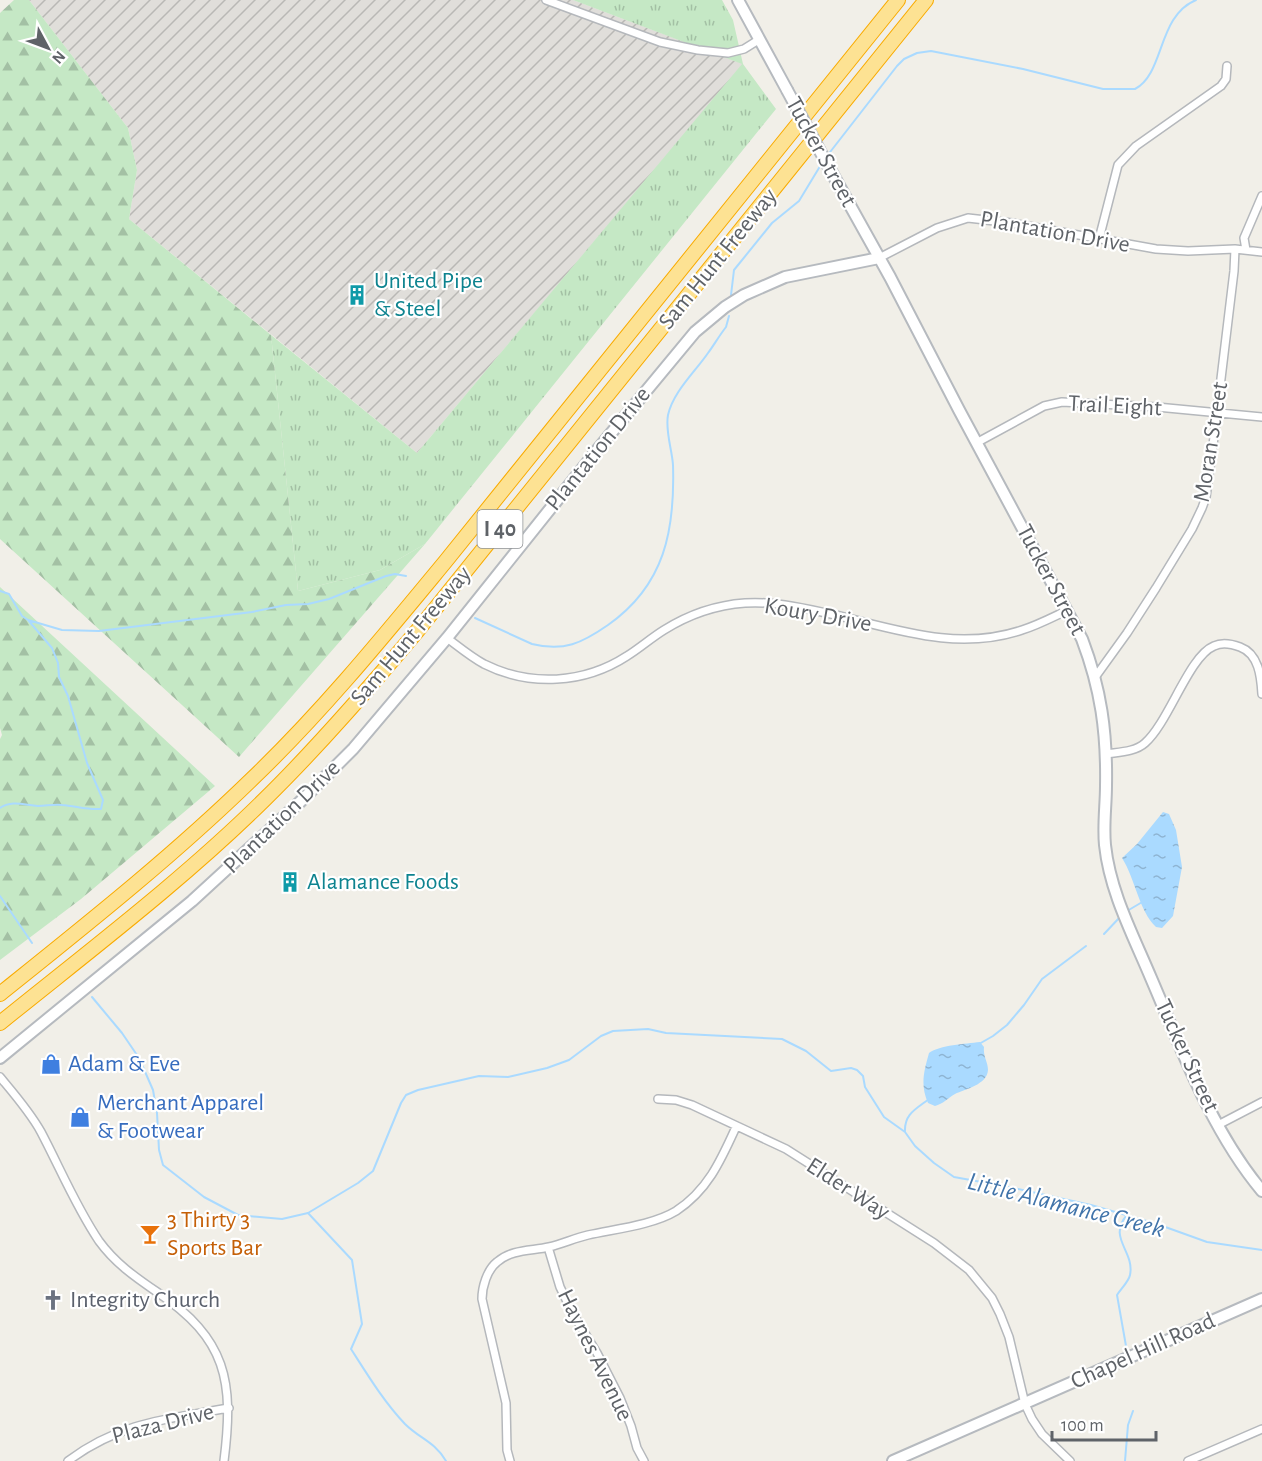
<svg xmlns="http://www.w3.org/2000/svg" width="1262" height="1461" viewBox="0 0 1262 1461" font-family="'Alegreya Sans',sans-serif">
  <defs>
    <pattern id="industrial-furrows" width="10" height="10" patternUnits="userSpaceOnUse" patternTransform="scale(1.5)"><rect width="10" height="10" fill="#e0deda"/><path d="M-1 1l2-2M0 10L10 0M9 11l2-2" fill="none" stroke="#b9b8b5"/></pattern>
    <pattern id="grass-tufts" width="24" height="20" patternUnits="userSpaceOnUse" patternTransform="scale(1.5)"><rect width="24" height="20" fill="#c5e8c5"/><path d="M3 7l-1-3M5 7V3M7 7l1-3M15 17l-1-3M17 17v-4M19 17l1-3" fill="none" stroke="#a3c0a4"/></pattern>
    <pattern id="forest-firs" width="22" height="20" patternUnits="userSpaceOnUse" patternTransform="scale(1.5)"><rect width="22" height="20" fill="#c5e8c5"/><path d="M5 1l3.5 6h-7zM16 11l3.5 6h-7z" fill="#a3c0a4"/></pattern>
    <pattern id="water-ripples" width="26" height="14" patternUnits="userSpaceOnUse" patternTransform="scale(1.5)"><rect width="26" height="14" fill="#aadaff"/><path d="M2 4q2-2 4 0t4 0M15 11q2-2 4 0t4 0" fill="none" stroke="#8eb4d2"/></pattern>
  </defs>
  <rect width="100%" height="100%" fill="#f1efe8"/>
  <path fill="url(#industrial-furrows)" d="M29,0H573L743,64L417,453L129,219L137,170L128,128Z"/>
  <path fill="url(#grass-tufts)" d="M573,0H722L733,20L743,64L776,109L425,544L380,570L298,591L271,335L417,453L742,64Z"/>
  <path fill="url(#forest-firs)" d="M14,0H29L128,128L137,170L129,219L271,335L298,591L380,570L425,544L239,757L0,539V13Z
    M0,587L215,786L81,899L0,960V739L2,735L0,728Z"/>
  <path fill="url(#water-ripples)" d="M1163,812L1169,814L1176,830L1182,867L1173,916L1162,928L1156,927C1139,911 1135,878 1122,858L1137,844Z
    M980,1042L984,1047C983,1057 988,1062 988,1070C987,1085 965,1089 955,1094C948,1098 943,1104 935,1106L928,1103C920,1085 924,1071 929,1053C940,1045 965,1044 980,1042Z"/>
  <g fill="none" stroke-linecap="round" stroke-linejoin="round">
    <path stroke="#aadaff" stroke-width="2" d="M827,156L897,66L904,59L917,53L931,51L1023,69L1103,89H1135C1165,73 1157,16 1196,0
      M731,295L734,270L772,223L799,201L822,163
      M0,591L9,594L22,616L28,620L52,648L58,663L59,677L68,696L87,763L103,800L101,809C86,810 76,806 62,805C54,804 46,806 38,806C24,805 12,800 0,808
      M475,618L532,644C564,652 582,643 608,625C665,585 675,530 673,465C672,449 665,431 668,415C673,392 695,372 708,353C714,345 719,336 726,327L729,316
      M28,620L62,630L99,631L252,612L286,605L308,604L329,599L386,576L395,574L406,576
      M0,896L32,943
      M1127,911L1144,901
      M1104,934L1121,916
      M92,997L122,1033L139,1058L153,1090L157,1113L159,1150L163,1165L204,1197L238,1215L282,1219L308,1213L358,1183L373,1171L401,1103L406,1095L418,1090L479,1076L508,1077L547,1068L569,1060L601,1036L613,1031L648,1029L666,1033L782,1039L806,1051L831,1071L851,1068L857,1070L863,1076L865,1087L884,1117L905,1132L915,1146L934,1163L954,1177L1009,1187L1091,1205L1157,1224L1207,1242L1262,1250
      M979,1044L993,1036L1007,1025L1024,1005L1042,979L1086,946
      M905,1132C904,1114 916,1109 929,1099
      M308,1213L352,1260L362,1324L351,1349C367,1374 384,1402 405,1424C420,1439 434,1441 446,1461
      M1126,1346L1117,1295C1121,1289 1129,1281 1130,1275C1135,1251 1107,1238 1127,1215
      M1125,1461L1128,1425L1133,1411"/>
    <g stroke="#b5b8bc" stroke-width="10">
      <path id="street" d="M546,0L660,42L698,50L728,53L744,49L760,39
        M1099,239L1118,165L1136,146L1221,86L1226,79L1227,66
        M1246,250L1244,238L1262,196
        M879,258L937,228L968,218L1012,223L1156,249L1188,251L1235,249L1262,252
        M978,442L1044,406L1062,402L1157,407L1262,417
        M447,638C459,647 471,657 484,664C530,687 584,684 627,656C640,648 651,638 664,630C688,615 717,605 745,603C774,601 803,608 831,614C895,629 957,652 1022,630C1038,625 1053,617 1068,610
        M1096,676L1127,633L1156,588L1192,529L1202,508L1206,497L1213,445L1234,271L1235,249
        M1106,754C1119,752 1135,752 1145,743C1169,722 1189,656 1214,646C1222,642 1232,644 1240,647C1259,654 1261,677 1262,694
        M0,1077C15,1095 30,1112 41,1132C60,1168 76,1207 99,1241C115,1263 135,1277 157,1292C227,1339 234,1381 224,1461
        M658,1099L676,1100L692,1105L786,1149L934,1243L969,1270L992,1298L1000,1314L1009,1337L1025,1404L1032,1419L1042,1434L1070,1461
        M1218,1125L1262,1102
        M548,1247L560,1287L572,1312L597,1353L620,1398L631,1426L637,1448L644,1461
        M68,1461C120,1422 168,1419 229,1408
        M510,1461L507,1450L506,1403L482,1299C482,1287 487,1270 497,1262C512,1249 531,1251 549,1247C562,1244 575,1238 588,1235C615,1229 653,1225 676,1211C708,1190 721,1160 736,1127
        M1188,1461L1262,1429"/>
    </g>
    <g stroke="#b6babf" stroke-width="14">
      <path id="secondary" d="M738,0L787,90
        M827,164L890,277L959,410L1082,639C1101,689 1107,732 1106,786C1106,805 1103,825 1105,845C1110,892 1133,935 1151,978C1182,1050 1211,1130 1262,1191
        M0,1058L192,901L300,802L353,749L447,638L598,449L695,332L725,307L744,295L785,277L879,258
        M893,1461L1262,1299"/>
    </g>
    <g stroke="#f9ab00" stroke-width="16">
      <path id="highway" d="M0,994C86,925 173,856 252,779C322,712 383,637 445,562L898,0
        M0,1023C89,951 183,880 265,799C319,746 369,688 418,630L926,0"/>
    </g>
    <use href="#street" stroke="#fff" stroke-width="7"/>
    <use href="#secondary" stroke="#fff" stroke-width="10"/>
    <use href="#highway" stroke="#fde293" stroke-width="14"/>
    <g stroke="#b6babf" stroke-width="14" stroke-linecap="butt">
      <path id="secondary-bridge" d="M787,90L827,164"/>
    </g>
    <use href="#secondary-bridge" stroke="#fff" stroke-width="10"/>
  </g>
  <defs>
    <g id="building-bare" transform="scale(1.62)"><path d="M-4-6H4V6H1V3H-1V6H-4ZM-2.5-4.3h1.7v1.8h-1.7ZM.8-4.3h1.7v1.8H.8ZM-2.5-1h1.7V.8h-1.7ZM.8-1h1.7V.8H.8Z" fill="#0f9aa8" stroke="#fff" stroke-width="2.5" paint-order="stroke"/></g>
    <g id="shop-bare" transform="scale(1.62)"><path d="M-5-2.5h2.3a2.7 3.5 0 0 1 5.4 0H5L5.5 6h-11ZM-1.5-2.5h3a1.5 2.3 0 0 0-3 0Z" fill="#3f7fe0" stroke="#fff" stroke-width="2.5" paint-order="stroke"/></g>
    <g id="bar-bare" transform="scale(1.62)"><path d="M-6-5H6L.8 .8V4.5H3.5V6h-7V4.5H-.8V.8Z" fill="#e8710a" stroke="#fff" stroke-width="2.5" paint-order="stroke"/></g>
    <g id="church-bare" transform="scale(1.62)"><path d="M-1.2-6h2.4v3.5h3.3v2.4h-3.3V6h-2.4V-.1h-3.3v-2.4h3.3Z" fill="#6b7280" stroke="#fff" stroke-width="2.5" paint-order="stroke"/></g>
  </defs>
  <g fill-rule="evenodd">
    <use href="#building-bare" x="357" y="295"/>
    <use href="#building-bare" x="290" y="882"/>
    <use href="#shop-bare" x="51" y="1064"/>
    <use href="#shop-bare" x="80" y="1117"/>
    <use href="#bar-bare" x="150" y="1234"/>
    <use href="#church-bare" x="53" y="1300"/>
  </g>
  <g text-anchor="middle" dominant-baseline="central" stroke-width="4.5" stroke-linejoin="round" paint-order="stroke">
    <rect fill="#fff" stroke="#8f9295" stroke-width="1.5" x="477.5" y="510" width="45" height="38" rx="4.5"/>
    <g font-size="22" font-weight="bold" fill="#5f6368">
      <text x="500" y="529">I 40</text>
    </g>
    <g font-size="24" fill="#5f6368" stroke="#fff">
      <text transform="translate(821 152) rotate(61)">Tucker Street</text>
      <text transform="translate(1055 232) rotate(10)">Plantation Drive</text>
      <text transform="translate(718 259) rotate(-51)">Sam Hunt Freeway</text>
      <text transform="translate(1115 406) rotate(3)">Trail Eight</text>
      <text transform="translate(1211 442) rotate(-81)">Moran Street</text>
      <text transform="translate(598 449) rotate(-51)">Plantation Drive</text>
      <text transform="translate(1051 580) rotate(62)">Tucker Street</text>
      <text transform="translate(818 615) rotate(10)">Koury Drive</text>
      <text transform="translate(411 636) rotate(-50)">Sam Hunt Freeway</text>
      <text transform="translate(282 817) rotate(-44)">Plantation Drive</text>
      <text transform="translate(1187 1056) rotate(65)">Tucker Street</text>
      <text transform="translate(848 1189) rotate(33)">Elder Way</text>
      <text transform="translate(1143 1351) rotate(-24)">Chapel Hill Road</text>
      <text transform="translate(595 1355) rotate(64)">Haynes Avenue</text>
      <text transform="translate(163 1424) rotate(-14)">Plaza Drive</text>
    </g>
    <g font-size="24" fill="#0d838f" stroke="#fff" text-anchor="start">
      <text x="374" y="281">United Pipe<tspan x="374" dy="28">&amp; Steel</tspan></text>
      <text x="307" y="882">Alamance Foods</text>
    </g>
    <g font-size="24" fill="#366cbe" stroke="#fff" text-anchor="start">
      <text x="68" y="1064">Adam &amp; Eve</text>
      <text x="97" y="1103">Merchant Apparel<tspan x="97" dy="28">&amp; Footwear</tspan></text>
    </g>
    <g font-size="24" fill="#c56008" stroke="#fff" text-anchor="start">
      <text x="167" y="1220">3 Thirty 3<tspan x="167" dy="28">Sports Bar</tspan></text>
    </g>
    <g font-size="24" fill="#5b616d" stroke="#fff" text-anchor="start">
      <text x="70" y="1300">Integrity Church</text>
    </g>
    <g font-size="26" font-style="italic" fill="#4174aa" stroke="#fff">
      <text transform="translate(1066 1205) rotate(14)">Little Alamance Creek</text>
    </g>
  </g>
  <g transform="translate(48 48) rotate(131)" stroke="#ffffff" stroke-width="4.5" paint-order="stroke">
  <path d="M0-4.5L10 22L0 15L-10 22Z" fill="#5f6368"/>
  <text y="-9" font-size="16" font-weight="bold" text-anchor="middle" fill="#5f6368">N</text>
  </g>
  <path d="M1052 1431v9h104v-9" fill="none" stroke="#5f6368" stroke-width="3"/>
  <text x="1061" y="1431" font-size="18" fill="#5f6368" stroke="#ffffff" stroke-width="4.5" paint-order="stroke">100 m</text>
</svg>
